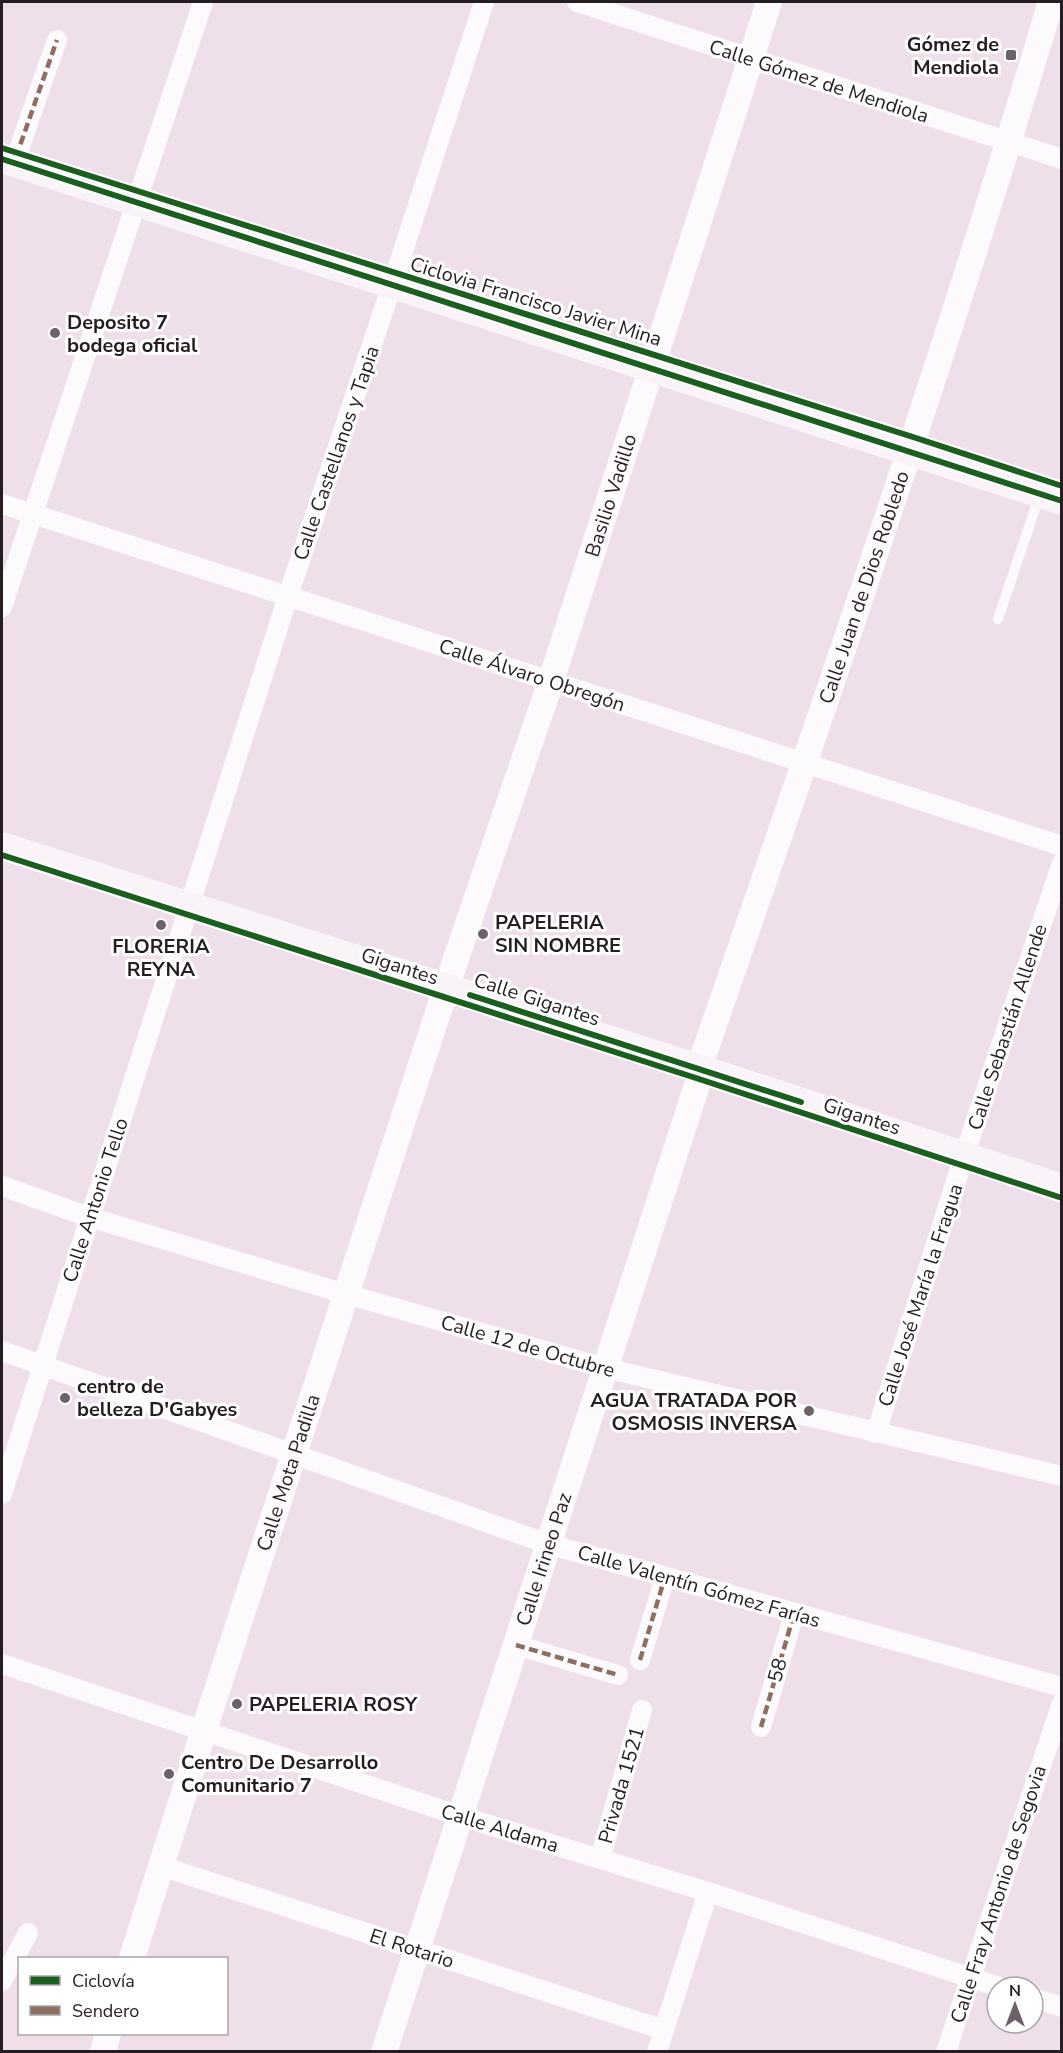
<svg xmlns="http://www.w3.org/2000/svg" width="1063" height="2053" viewBox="0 0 1063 2053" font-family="'Nunito Sans',sans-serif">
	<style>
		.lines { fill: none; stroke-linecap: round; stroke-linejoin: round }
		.service { stroke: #fcfafc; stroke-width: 10 }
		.minor { stroke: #fcfafc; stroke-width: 20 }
		.tertiary { stroke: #fcfafc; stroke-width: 26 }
		.secondary { stroke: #faf4f8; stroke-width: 28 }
		.quiet { stroke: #8d6e63; stroke-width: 4.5; stroke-dasharray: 9 4.5; stroke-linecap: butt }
		.cycleway-casing { stroke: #fff; stroke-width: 10 }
		.cycleway { stroke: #1b5e20; stroke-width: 6 }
		.poi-dot { fill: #6c6169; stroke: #fff; stroke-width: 2 }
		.labels { text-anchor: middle; stroke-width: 6; stroke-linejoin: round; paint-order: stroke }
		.poi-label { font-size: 20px; font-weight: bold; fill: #261d24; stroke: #fff; text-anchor: start }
		.street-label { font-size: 20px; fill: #261d24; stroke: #fff }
	</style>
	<rect width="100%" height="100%" fill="#eedfea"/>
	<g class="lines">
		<!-- service -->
		<path class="service" d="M998,619L1040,494"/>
		<!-- minor -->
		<path class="minor" d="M577,2L1062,159
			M14,163L57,40
			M2,504L1062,846
			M2,607L203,2
			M2,1186L89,1217L346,1294L605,1368L1062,1476
			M2,1351L548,1544L1062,1687
			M876,1433L964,1156L1062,863
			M2,1494L288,596L392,285L484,2
			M516,1645L618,1675
			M640,1660L665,1577
			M2,1664L460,1816L708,1892L999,1987
			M761,1727L794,1614
			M600,1859L642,1710
			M161,1866L664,2030
			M2,1981L28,1933
			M1033,1998L1062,2007
			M657,2052L708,1892
			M946,2052L1062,1703"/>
		<!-- tertiary -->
		<g class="tertiary">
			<path id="s1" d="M132,1958L204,1730L446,988L551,681L769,2"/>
			<path d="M103,2052L108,2034"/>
			<path id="s2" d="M384,2052L699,1079V1068C822,714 944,360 1051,2"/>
		</g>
		<!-- secondary -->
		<path class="secondary" d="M2,159L1062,501
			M2,846L699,1068L1062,1188"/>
		<!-- quiet -->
		<path class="quiet" d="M16,157L57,40
			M516,1645L618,1675
			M640,1660L665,1577
			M761,1727L794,1614"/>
		<defs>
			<path id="cycleway" d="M2,148L913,437L1062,486
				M2,159L1062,501
				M2,855L699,1079L1062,1198
				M470,995L801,1102"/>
		</defs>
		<!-- cycleway casing -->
		<use href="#cycleway" class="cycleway-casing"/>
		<!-- cycleway -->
		<use href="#cycleway" class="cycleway"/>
	</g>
	<!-- markers -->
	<g class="poi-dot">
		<rect x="1005" y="49" width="12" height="12" rx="3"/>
		<circle cx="55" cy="333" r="6"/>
		<circle cx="161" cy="925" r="6"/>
		<circle cx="483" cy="934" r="6"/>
		<circle cx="65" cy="1398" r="6"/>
		<circle cx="809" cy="1411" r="6"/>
		<circle cx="237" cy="1704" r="6"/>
		<circle cx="169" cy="1774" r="6"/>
	</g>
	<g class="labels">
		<!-- poi labels -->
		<g class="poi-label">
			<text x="999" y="51" text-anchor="end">Gómez de<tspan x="999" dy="23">Mendiola</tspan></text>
			<text x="67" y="329">Deposito 7<tspan x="67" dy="23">bodega oficial</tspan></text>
			<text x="495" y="929">PAPELERIA<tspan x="495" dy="23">SIN NOMBRE</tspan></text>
			<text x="161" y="953" text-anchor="middle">FLORERIA<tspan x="161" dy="23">REYNA</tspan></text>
			<text x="77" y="1393">centro de<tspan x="77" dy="23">belleza D'Gabyes</tspan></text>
			<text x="797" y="1407" text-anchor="end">AGUA TRATADA POR<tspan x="797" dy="23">OSMOSIS INVERSA</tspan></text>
			<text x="249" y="1711">PAPELERIA ROSY</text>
			<text x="181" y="1769">Centro De Desarrollo<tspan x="181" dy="23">Comunitario 7</tspan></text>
		</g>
		<!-- street labels -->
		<g class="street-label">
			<text transform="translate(819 81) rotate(18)" y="7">Calle Gómez de Mendiola</text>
			<text transform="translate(536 301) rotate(17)" y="7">Ciclovia Francisco Javier Mina</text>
			<text transform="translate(336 453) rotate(-71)" y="7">Calle Castellanos y Tapia</text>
			<text dy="7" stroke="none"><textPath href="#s1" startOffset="1539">Basilio Vadillo</textPath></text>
			<text dy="7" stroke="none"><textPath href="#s2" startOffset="1542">Calle Juan de Dios Robledo</textPath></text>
			<text transform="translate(532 675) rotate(18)" y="7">Calle Álvaro Obregón</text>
			<text transform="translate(400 966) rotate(18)" y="7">Gigantes</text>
			<text transform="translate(537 999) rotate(18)" y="7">Calle Gigantes</text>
			<text transform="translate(1007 1027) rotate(-72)" y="7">Calle Sebastián Allende</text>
			<text transform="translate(862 1116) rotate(18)" y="7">Gigantes</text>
			<text transform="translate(95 1200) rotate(-72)" y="7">Calle Antonio Tello</text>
			<text transform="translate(920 1295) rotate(-72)" y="7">Calle José María la Fragua</text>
			<text transform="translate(528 1346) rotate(16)" y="7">Calle 12 de Octubre</text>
			<text dy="7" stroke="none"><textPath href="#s1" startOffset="510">Calle Mota Padilla</textPath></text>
			<text dy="7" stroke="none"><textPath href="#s2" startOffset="518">Calle Irineo Paz</textPath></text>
			<text transform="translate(699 1586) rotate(16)" y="7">Calle Valentín Gómez Farías</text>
			<text transform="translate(777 1670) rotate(-74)" y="7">58</text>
			<text transform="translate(621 1785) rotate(-74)" y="7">Privada 1521</text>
			<text transform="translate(500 1828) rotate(17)" y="7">Calle Aldama</text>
			<text transform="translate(998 1894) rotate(-72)" y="7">Calle Fray Antonio de Segovia</text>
			<text transform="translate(412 1948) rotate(18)" y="7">El Rotario</text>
		</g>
	</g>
	<!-- border -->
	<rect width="1063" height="2053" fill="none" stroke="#261d24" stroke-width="6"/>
	<!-- legend -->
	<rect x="18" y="1957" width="210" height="78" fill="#ffffff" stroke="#a8a5a7" stroke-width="1.5"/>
	<rect x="30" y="1976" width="30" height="9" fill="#1b5e20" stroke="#a8a5a7" stroke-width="1.5"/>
	<text x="72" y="1987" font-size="18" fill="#261d24">Ciclovía</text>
	<rect x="30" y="2006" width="30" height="9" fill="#8d6e63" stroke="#a8a5a7" stroke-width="1.5"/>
	<text x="72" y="2017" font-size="18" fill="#261d24">Sendero</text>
	<!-- north arrow -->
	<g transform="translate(1015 2005)"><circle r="28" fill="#ffffff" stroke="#a8a5a7" stroke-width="1.5"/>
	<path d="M0-4.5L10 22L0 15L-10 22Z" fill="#6c6169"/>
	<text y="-9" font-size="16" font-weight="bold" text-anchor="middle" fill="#261d24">N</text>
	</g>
</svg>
